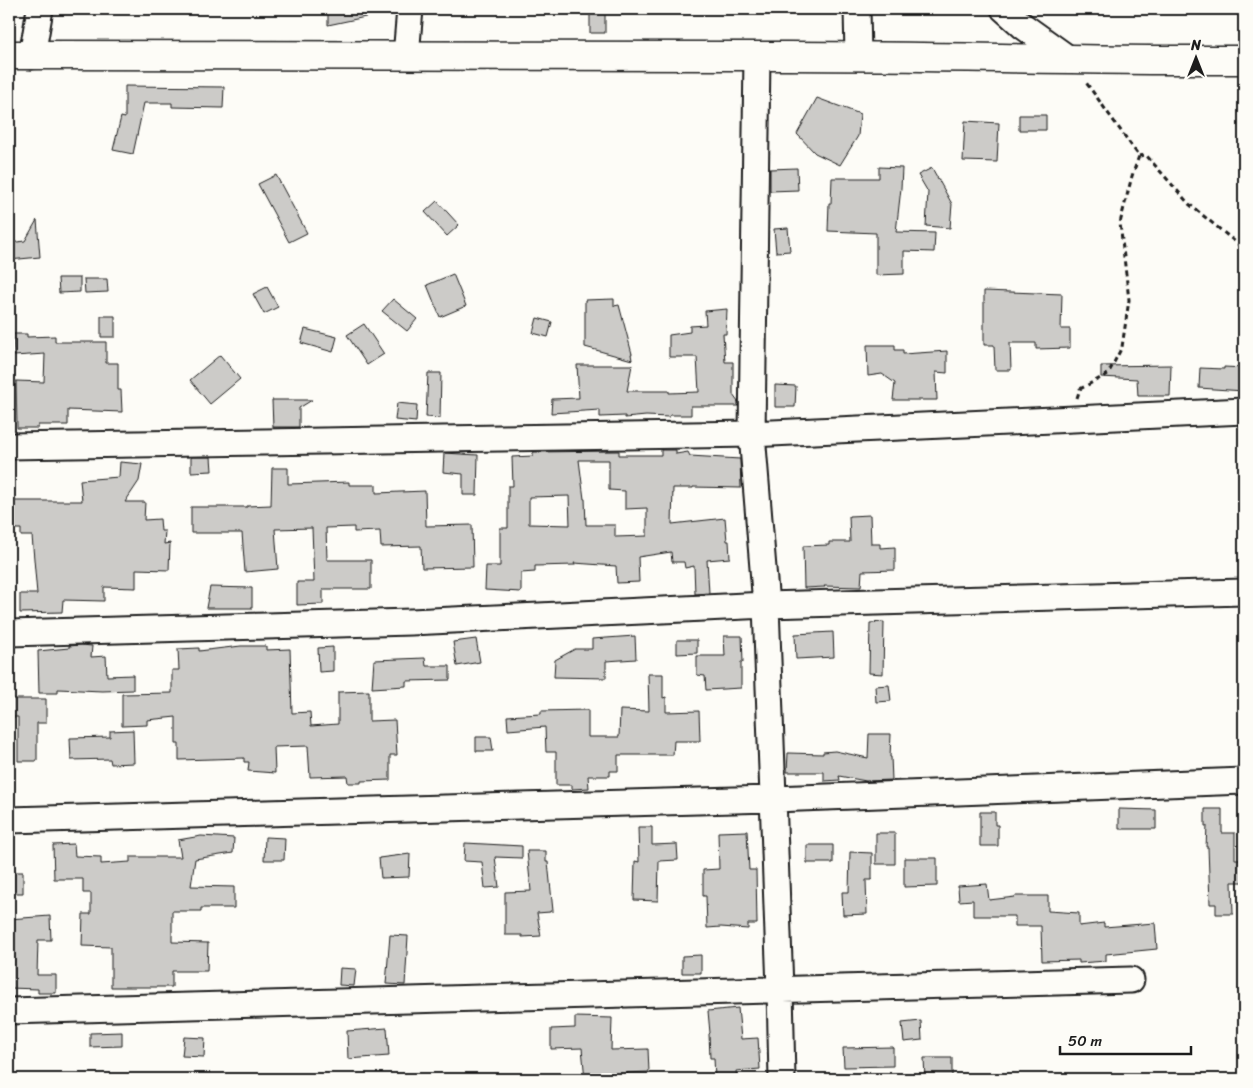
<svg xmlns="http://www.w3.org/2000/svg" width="1253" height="1088" viewBox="0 0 1253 1088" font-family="Sriracha,sans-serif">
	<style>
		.building { fill: #cccbc8; stroke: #1c1c1c; fill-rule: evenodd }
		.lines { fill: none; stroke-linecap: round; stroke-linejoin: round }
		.minor-casing { stroke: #1c1c1c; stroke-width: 29 }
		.major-casing { stroke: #1c1c1c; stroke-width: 31 }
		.path { stroke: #1c1c1c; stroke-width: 3; stroke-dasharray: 5 4; stroke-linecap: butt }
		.minor { stroke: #fdfcf7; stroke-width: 25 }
		.major { stroke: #fdfcf7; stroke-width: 28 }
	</style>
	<rect width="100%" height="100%" fill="#fdfcf7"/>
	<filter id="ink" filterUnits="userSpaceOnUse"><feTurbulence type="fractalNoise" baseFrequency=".02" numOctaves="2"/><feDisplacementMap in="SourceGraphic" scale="10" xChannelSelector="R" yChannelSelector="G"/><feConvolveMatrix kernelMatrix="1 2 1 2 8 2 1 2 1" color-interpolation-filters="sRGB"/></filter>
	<g filter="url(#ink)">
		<!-- building -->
		<path class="building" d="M328,9H374L375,15L328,25Z
			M590,9H605V33H590Z
			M125,86L224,87L223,108L172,107V103H144L133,154L113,150L121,117L125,118Z
			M817,98L860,114L858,136L840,165L815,153L797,134Z
			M1019,115H1046V130H1019Z
			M965,121L999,123L997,162L963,161Z
			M879,167L902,168L901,188L896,232L935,233L934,252L904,251V274L876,275V233L828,231L829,203H831L832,178H879Z
			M797,168L798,190L770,191V169Z
			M932,168L952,204L950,228L926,226L928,192L918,175Z
			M276,175L307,233L289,242L258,184Z
			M437,201L459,225L447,236L425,212Z
			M37,220L40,257L9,260V243L25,241Z
			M788,228L790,251L776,252L774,229Z
			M453,274L466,306L440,317L427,285Z
			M58,278H80V292L59,293Z
			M84,279H107L108,292L85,293Z
			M267,287L278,307L264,314L253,294Z
			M984,291L1062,294L1061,329H1070V348L1036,349V343H1010L1011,370H995L994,345H984Z
			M393,299L417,319L407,331L382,311Z
			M614,299V306L619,305L632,354H631L632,360L585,347V300Z
			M727,309L726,334H723L725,362H733V395L738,402V406H691V415H670L669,417L646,416L625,418V416L600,417V410L551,413L552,399L579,398L577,365H632L627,391H669V393L699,392L697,357H669V335L690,332V326L706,325L705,311Z
			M101,316H115V337H101Z
			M537,318L552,322L548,337L533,333Z
			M364,324L384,354L367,365L347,335Z
			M305,329L337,337L333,352L301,343Z
			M13,334H27V337L55,336V342H106V363H118V390H121L122,412L68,410V425H38V428H17L16,381L44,382L45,354L14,356Z
			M867,345H895V350H903V354L947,351V373L936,372L937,400H893L895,383L882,374L868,376Z
			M220,355L240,379L210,404L190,380Z
			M1171,365L1170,396H1138L1137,379L1101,377V366Z
			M1224,367L1244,368V391L1199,388L1200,368L1224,369Z
			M428,373H441L440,418L426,417Z
			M775,385L796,386L795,407H775Z
			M272,400H312L299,408V427H273Z
			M397,403L417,405L416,422L395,420Z
			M661,450H676V454L688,452L690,456L740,459L741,488L693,487V488H673L672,524L725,518L727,541H729L730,558L707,560L709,593L695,594L694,566L685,568L684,562H672L671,552L638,557L639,582L617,583L616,566L574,563L575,565L535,566V572L521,573V592L485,590L486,566H500V528H508V486H513L512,457L533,456V452L619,451V455H661ZM579,460H609V490L625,491V509L647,508V536L615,537V525H586L585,499H584ZM569,496L570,525L529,524V497Z
			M444,453L478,455L477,495H463V474L443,472Z
			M191,457H211L212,471L191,472Z
			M120,462L142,464L139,481L125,502H145L144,520L160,519L161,531H165L164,544L170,543L169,570L136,569V588L104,587V601L63,600L62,612L20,613V594H37L32,536H21V529H9V501H82L80,480L119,477Z
			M272,468H288V484L349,482V485H376V493L425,491L426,526L472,525L473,567L422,568L421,546L381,547L380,531L354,532V527L326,528L327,560H371V589H323V604L297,605V582H314L312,528L275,529L278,569L245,572L242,533H191V507H247V506L271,505Z
			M870,515L871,544H880V548L895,547V570L862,571L861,587L824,586L825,587L804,588L803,546L829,545V542H850L849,516Z
			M210,587L252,588V608H206Z
			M884,622L883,674L869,673L870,623Z
			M833,632L834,657L796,659L795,634Z
			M635,636L636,659L606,661V678L554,677L555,660L575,649H592V639Z
			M724,636H742L743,662H741V688L706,690L705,676L697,675V656H725Z
			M476,639L480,662L457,666L453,642Z
			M677,640H697V653L677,654Z
			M81,645L92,646L91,657L106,656L107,676L133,675V690L102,691L58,689V693H39L38,651L69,648V646Z
			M241,646H266V650L290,649L292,713L310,712L311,726L338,724V692L369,691V721L395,720L397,755H390V780L361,781V783H348L347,776L310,777L308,746L274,747L275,773L248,771L249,762H244V758L179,760V744H176V717L147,720V725L122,726V694L172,693V670H179L178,649L199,648V651Z
			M333,647V671L319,672L318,648Z
			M425,658L426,666H450V680L406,681V686L372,688L374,660Z
			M648,674H663V698L666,697V712L699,711L700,741H674L673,755H618V771H610V776H588L589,788L572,789V785H556V752H546L545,727L508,730L507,716L541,714V711L588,710V737H619L620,710L649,711Z
			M889,685L891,701L876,702L875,686Z
			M9,699H46V723H37V761H18V717H9Z
			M133,730L134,763L111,764L110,759L71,760L70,738L110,737V731Z
			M869,734H891L890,757H891L892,780L866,781L839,776L840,780L824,781V772H787L788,753L823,754V752L835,751L868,758Z
			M476,737H491L493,751H476Z
			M1119,809L1156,810V829H1119Z
			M1205,809H1222V833H1235V859H1244V882H1232L1233,914H1216V904H1210L1208,847H1206L1207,826H1205Z
			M980,812H995V825H998V846H980Z
			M638,827H652V845L677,844L678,860L659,861L658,901L634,900L635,861L639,862Z
			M747,831L749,870H756L757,924H748V929L721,927L707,928L706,896H703V870L719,869L718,832Z
			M876,833H895V864H876Z
			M201,836L234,838L233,853L195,859L191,886L234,887V908H201V911H172V942L208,943L207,971H172V987H111V947L82,946L83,914H91V893H83V879H54L53,845L74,844L75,856L101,857V864L130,862V857H181L178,840Z
			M265,837L285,838L284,860H264Z
			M465,843L522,846V858L495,857L499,887L485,888L482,862L464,861Z
			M807,845H833V863H807Z
			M527,851H546V862H548L553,911H550V912L537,913L541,936L522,937V935H505V892L531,891Z
			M850,852L872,853V880H866L867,914L843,915L842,892H849Z
			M410,854L409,877L381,878L379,858Z
			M904,858H937V886L904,887Z
			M9,872H23V893H9Z
			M987,884L989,900L1015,897V896H1048V911L1079,913V926L1104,923V927L1155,923L1157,949L1106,954V961L1079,963V960L1042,961L1041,926H1015V916H973V900L959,901L958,886Z
			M50,916L51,940H38L37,975H56V993H38V989L9,988V919Z
			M390,935L408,936L405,985L386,984Z
			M701,955V973H682V956Z
			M340,968L356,969L354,986L339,985Z
			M738,1008L741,1039L758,1038L760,1069L736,1071L737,1079H715L714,1058H710L709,1034L710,1033L708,1011Z
			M575,1017L612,1018L611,1050L648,1049L649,1072L627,1073L628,1079H585L582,1048L551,1049V1029L575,1028Z
			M921,1021L922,1040L904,1042L902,1023Z
			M387,1028L389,1056L348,1059L347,1031Z
			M122,1032V1046L90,1047V1033Z
			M184,1037L205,1038L204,1057L182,1056Z
			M893,1047V1066L844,1067L843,1048Z
			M924,1058H952V1078L925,1079Z"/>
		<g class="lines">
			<defs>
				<path id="minor" d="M857,9L858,56
					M1004,9L1023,26L1069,59
					M32,56L40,9
					M406,56L410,9
					M757,56L752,434L766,605L780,989L782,1079
					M9,446L752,434L1244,411
					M9,633L411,622L766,605L1244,592
					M9,820L774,799L1244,781
					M9,1011L1131,980"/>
				<path id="major" d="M9,55L757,56C920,55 1082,61 1244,60"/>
			</defs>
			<!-- minor casing -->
			<use href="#minor" class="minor-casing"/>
			<!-- major casing -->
			<use href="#major" class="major-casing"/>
			<!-- path -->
			<path class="path" d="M1139,156L1146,155L1189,204L1244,249
				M1077,398L1080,389L1108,374L1122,347L1129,300L1120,223L1132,176L1139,156L1085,81"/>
			<!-- minor -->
			<use href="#minor" class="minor"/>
			<!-- major -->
			<use href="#major" class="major"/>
		</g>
	</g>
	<!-- margin -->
	<rect width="1253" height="1088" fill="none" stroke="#fdfcf7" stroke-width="30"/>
	<rect x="15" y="15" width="1223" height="1058" fill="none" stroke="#1c1c1c" stroke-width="2" filter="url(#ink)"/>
	<!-- north arrow -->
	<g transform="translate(1196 58)" stroke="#fdfcf7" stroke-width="4" paint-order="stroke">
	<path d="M0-4L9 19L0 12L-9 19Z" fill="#1c1c1c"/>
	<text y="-8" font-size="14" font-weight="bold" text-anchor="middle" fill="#1c1c1c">N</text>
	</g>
	<!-- scale -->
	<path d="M1060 1046v8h131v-8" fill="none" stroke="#1c1c1c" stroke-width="2.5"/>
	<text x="1068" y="1046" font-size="15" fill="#1c1c1c" stroke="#fdfcf7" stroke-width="4" paint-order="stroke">50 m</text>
</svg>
